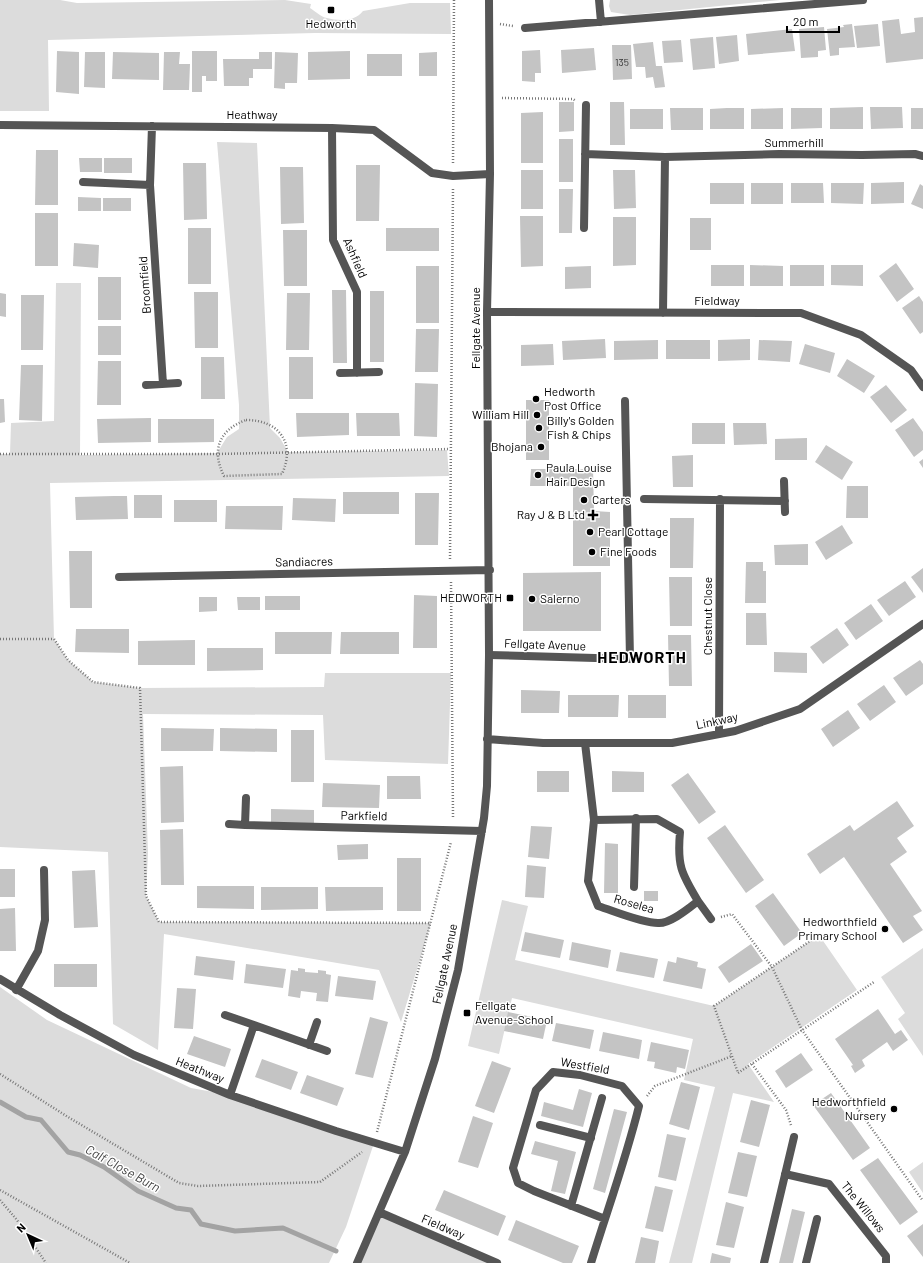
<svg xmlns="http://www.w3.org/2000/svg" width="923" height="1263" viewBox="0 0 923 1263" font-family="Barlow,sans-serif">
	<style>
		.green { fill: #dcdcdc }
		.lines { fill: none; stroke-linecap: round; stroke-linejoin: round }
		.stream { stroke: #a3a3a3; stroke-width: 5 }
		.building { fill: #c4c4c4 }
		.path { stroke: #777; stroke-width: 2.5; stroke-dasharray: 1 2; stroke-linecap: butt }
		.service { stroke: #555; stroke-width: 8 }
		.minor { stroke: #555; stroke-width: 8 }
		.poi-dot { fill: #000; stroke: #fff; stroke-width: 1.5 }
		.labels { text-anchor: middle; stroke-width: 3; stroke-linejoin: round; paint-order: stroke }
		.number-label { font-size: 10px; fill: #313131 }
		.poi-label { font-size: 12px; fill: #000; stroke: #fff; text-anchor: start }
		.street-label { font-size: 12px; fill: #000; stroke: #fff }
		.water-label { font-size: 13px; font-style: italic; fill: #444; stroke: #fff }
		.district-label { font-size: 16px; font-weight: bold; letter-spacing: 1px; fill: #000; stroke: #fff }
	</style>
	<rect width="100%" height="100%" fill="#fff"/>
	<!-- green -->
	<path class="green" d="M0,0H60L77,3L285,0L311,4L310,8C315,11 321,17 327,18C338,21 355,22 363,11L410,3H450L451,34L315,33L48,40L49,111H0Z
		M610,0H780L630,15L611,12L609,6Z
		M217,142L257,143L270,428L280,438L288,452L447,450L449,476L50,483L54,639L68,660L93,682L140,688L324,687L325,673H451L448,764L325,760L323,715L143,714L148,853L146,896L159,922L431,923L401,1022L379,970L164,934L158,1050L113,1024L108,852L0,847V454H10L11,423L54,421L56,283H81L80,455L217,453L227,437L239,429V405Z
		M502,900L528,906L515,960L714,1006L819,935L857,990L748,1064L774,1102L733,1093L692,1263H669L715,1087L684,1080L693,1039L512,998L499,1054L468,1046Z
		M923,948V1056L898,1019L905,1013L881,977Z
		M0,987L47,1020L191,1088L230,1095L374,1143L346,1227L329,1263H0Z
		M923,1162V1193L909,1172Z
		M379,1212L488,1263H357Z"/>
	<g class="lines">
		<!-- stream -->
		<path class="stream" d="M0,1102L26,1117L41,1120L68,1152L80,1155L104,1167L138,1191L176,1208L191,1210L201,1224L235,1231L283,1228L336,1251"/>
	</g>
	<!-- building -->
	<path class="building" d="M923,17V59L886,63L882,21L899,19L901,34L915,32L914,18Z
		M852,24L855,47L839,48V55L830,56L827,29L844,27L843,25Z
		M878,24L880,46L857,48L854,26Z
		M824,27L826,50L818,51V57L801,58L799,29Z
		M792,29L795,51L748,55L746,34Z
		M737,35L739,61L719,64L716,37Z
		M713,37L715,68L693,70L690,39Z
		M681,40L683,62L664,63L662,41Z
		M653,42L656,66H662L665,87L655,88L653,77L646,78L645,67H636L633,44Z
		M612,45H631L632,79L613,80Z
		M594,48L596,70L562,73L561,50Z
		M540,50L541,73H535V82L522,81V51Z
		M57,51L79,52V94L56,92Z
		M192,51H217V81H206V76H202V92H192Z
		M350,51V79L308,80V52Z
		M85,52H105V88L84,87Z
		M113,52L159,53V80L112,79Z
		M164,52H180L179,64H190L189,90H163Z
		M259,52H272V69H253V78H249V86H224L223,59H259Z
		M275,52L298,53L297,83H285V89L274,88Z
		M437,52V76H419V53Z
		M367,54H402V76H367Z
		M559,102H574V131L559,132Z
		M610,102H624L625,145H610Z
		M863,107V129H830V108Z
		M870,107H902L903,128L871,129Z
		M670,108H703V130H671Z
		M727,108H744V129H710V109Z
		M783,108V129H751V109Z
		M791,108H822V128L791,129Z
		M911,108H923V129H911Z
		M630,109H663V129H630Z
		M543,112V163H521V113Z
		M559,139H573V182H559Z
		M36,150H58V205H35Z
		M79,158H102V172H80Z
		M104,158H132V173H104Z
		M183,163H206L207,219L184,220Z
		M356,165H380L379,221H356Z
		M280,167H303L304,223L281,224Z
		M521,170H543V209H521Z
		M613,170H635L636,208L614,209Z
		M904,182V203L871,204V183Z
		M710,183H744V204H710Z
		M751,183H783V204H751Z
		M791,183H823L824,203H791Z
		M831,183H864L863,204L831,203Z
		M920,184L923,186V209L911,204Z
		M559,189H573L572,233H559Z
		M78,197L101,198V211H78Z
		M103,198H131V211H103Z
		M35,213H58V266H35Z
		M520,216H543V266L521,267Z
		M613,217H636V265L613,266Z
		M690,218H711V250H690Z
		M188,228H211V284H188Z
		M386,228H439V251H386Z
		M283,230H307V286H284Z
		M74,243L99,245L98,268L73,266Z
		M896,263L914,289L897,302L879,276Z
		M711,265H744V286H711Z
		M750,265L783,266V286H750Z
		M790,265H824V286H790Z
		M831,265H863V286L831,285Z
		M416,266H439V323H416Z
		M591,266V288L565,289V267Z
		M98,277H121V320H98Z
		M332,290H346L347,363H333Z
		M370,291H384V362H370Z
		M194,292H218V348H195Z
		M0,293L6,294V317L0,316Z
		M287,293H310L309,350H286Z
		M21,295H44L43,350H21Z
		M919,296L923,302V332L920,334L902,308Z
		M98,326H121V355H98Z
		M416,329H439L438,372H415Z
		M605,339L606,358L563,360L562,341Z
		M750,339V360L718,361V340Z
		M658,340V359L614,360V341Z
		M666,340H710V359H666Z
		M759,340L792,341L790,362L758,360Z
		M553,344L554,365L521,366V345Z
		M805,344L835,353L830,373L799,364Z
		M201,357H224L225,399H201Z
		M289,357H313V399H289Z
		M847,359L875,376L864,393L837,376Z
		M98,361H121V405H97Z
		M21,365H43L42,421L19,420Z
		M415,383L438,384L437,437L414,436Z
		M886,385L907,410L891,423L870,397Z
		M0,399H4L5,422L0,423Z
		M526,400H549V460H526Z
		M296,413H349V435L297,437Z
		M356,413H399L400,436H357Z
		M151,418V442L98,443L97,419Z
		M913,418L923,432V450L914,457L895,430Z
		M158,419H214V442L158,443Z
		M692,423H725V444H692Z
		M733,423H766L767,444L734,445Z
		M807,438V460H775V439Z
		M826,445L853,462L842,480L815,462Z
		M693,455V487H673L672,456Z
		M923,459V468L919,462Z
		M531,469H593L594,511L610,512V566H573V486H530Z
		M847,486H868V518H846Z
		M343,492H399V514H343Z
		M415,493H439L438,545H415Z
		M134,495H162V518H134Z
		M114,496H127L128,519L76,520L75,497Z
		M293,498L336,499L335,522L292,520Z
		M174,500H217V522H174Z
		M226,506H283L282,530L225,529Z
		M670,518H694L693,568H670Z
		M842,525L853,543L826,560L815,542Z
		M808,544V565H775L774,545Z
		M69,551H92V608H70Z
		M746,562H763V571H766V603H745Z
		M923,568V593L911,577Z
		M601,572V631H523V573Z
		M669,577H692V626H670Z
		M905,581L916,597L889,616L877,600Z
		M414,595L437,596V648H413Z
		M265,596H300V610H265Z
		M199,597H217V611L199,612Z
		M237,597H260V610H238Z
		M871,604L883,621L856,640L844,623Z
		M746,613H766L767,645H746Z
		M837,628L849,645L823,664L810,647Z
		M76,629H129V653L75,652Z
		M275,632H332L331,654H275Z
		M341,632H399V654H340Z
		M668,635H691L692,686H669Z
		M195,640V665H138V641Z
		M207,648H263V670L207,671Z
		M774,652L807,653V673L774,672Z
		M920,660L923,664V684L906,696L893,678Z
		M884,685L896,702L870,721L857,704Z
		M521,690L560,691L559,713H521Z
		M568,695H619L618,717H568Z
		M628,695H666V718H628Z
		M848,710L860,728L833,747L821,729Z
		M161,728L214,729L213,751H161Z
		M220,728L277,729V752L220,751Z
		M291,730H314V782H291Z
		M183,766L184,822L161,823L160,767Z
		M537,771H569V792H537Z
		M612,771L644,772V792H612Z
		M688,773L716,812L699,824L671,785Z
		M387,776H420L421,799H387Z
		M323,783L380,785L379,808L322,807Z
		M897,801L914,826L897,838L907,852L890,864L922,911L913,916L923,930L903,943L844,857L820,874L807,854L850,825L854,831Z
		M271,809L314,810V823H271Z
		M725,825L764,880L746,893L707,838Z
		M531,826L552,827L549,859L528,857Z
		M183,829L184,885H161L160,830Z
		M605,843L618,844V893H604Z
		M368,844V859L338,860L337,845Z
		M397,858H421V911H397Z
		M527,865L546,867L544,898L525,897Z
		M0,869H15V897H0Z
		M95,870L98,927L74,928L72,871Z
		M197,886H254V909L197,908Z
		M261,887H318V909L261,910Z
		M325,887H383V910L326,911Z
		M644,891H658V901H644Z
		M773,893L802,933L784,946L755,906Z
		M15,908L16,951H0V909Z
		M525,932L564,940L560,958L521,951Z
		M572,942L611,950L608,968L569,960Z
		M751,944L763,961L729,983L718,967Z
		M620,952L658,959L654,978L616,971Z
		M196,956L235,961L233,980L194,975Z
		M677,957L698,962L697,967L706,969L702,989L663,981L668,961L676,963Z
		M54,964H97V987H54Z
		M246,964L286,969L283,988L244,983Z
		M298,968L305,969V972L318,973V970L326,971V974L331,975L328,1002L316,1001L317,993L301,991L300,998L288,996L291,970L298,971Z
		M338,976L376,981L373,1000L335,996Z
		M177,988L196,989L193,1029L174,1028Z
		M878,1009L895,1034L901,1030L908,1040L893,1051L887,1042L862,1060L865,1066L855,1073L851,1066L853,1065L835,1039Z
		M508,1012L547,1020L543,1039L504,1031Z
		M370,1017L388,1022L373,1078L355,1074Z
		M556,1023L594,1030L590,1049L552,1041Z
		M603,1032L642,1040L639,1059L599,1051Z
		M194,1036L231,1049L225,1067L187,1054Z
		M651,1042L689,1050L685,1069L677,1067L676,1073L654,1068L655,1062L647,1061Z
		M801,1053L813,1070L786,1088L775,1071Z
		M262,1059L298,1072L291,1090L255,1077Z
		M492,1061L511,1068L494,1113L475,1106Z
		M307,1075L344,1088L337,1106L300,1093Z
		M681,1082L700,1087L689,1130L669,1124Z
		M579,1089L592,1093L583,1127L541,1116L544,1102L573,1110Z
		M831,1093L870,1148L853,1160L813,1105Z
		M751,1100L770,1105L759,1147L740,1142Z
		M614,1109L627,1112L605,1193L593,1189Z
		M473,1116L493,1123L478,1168L458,1162Z
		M667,1134L686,1138L676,1181L658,1177Z
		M535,1141L576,1152L565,1194L551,1191L558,1161L531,1154Z
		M738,1152L757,1156L747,1197L728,1193Z
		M878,1158L918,1212L900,1225L860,1170Z
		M655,1186L673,1190L663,1232L645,1228Z
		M444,1190L506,1216L498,1236L435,1210Z
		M726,1202L744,1207L734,1248L716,1245Z
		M792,1209L805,1212L793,1263H779Z
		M516,1220L579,1246L572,1263H563L508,1240Z
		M923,1224V1257L907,1236Z
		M641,1237L659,1241L655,1263H635Z
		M712,1253L731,1258L730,1263H710Z"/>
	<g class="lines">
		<!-- path -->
		<path class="path" d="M500,24L513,26
			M502,98L573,99L576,101
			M453,163L454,0
			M246,420C279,420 296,443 282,474L224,476C211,450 219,430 246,420Z
			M0,454H217L450,449
			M450,559L453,188
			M451,582L453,817
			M0,639H54L68,660L93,682L140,688L146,896L159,922L431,923
			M721,917L732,914L772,967L802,1030L923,1201
			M819,935L714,1006L738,1073L874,982
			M752,1064L786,1110L791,1125
			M0,1074L68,1117L179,1183L198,1186L320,1182L362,1152
			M647,1096L655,1086L732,1056
			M377,1132L451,842
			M0,1190L130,1263
			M0,1200L17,1220L46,1263"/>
		<!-- service -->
		<path class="service" d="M489,655L630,659L625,401
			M634,887L636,818"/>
		<!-- minor -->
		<path class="minor" d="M599,0L601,22
			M525,28L863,0
			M0,125L332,128L374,130L432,173L453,176L490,174
			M332,128L333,240L357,292V373
			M585,154L665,157
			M83,182L150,185L163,384
			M150,185L152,126
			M584,228L586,105
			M487,312L801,313L861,335L911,370L923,387
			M663,313L665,157L779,154L862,155L915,154L923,156
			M340,373L379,372
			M146,385L178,383
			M784,481L785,512
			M644,499L785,501
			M119,577L490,570
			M719,734L720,499
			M487,739L543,743H672L735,731L800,709L923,624
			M585,743L594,820L657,819L680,832C677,865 681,873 698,901C689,908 670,924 658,923C642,923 614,911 598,906L588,881L594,820
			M246,798L245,825L482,831
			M229,824L245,825
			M698,901L711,919
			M0,979L60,1015L134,1055L230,1095L336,1131L405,1152
			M16,990L38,951L45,920L44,870
			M225,1015L254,1025L230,1095
			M254,1025L327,1051
			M309,1045L317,1022
			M540,1125L591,1138
			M785,1174L829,1184L886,1256V1263
			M571,1206L602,1098
			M379,1212L497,1263
			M357,1263L405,1152L435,1059L458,970L484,818L487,786L489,655L487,312L490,174L489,0
			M591,1263C607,1211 626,1159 639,1106L622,1086L580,1075L553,1072L536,1090L513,1168L518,1183L534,1191L605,1219
			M764,1263L794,1137
			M806,1263L817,1219"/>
	</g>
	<!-- markers -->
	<g class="poi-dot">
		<rect x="327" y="6" width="8" height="8" rx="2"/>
		<circle cx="536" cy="399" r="4"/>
		<circle cx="537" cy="415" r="4"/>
		<circle cx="539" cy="428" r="4"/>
		<circle cx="541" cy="447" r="4"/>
		<circle cx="538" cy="475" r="4"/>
		<circle cx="584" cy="500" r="4"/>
		<path d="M591 509h4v4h4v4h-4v4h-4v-4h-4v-4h4z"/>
		<circle cx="590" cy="532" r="4"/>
		<circle cx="592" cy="552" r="4"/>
		<rect x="506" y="594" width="8" height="8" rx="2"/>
		<circle cx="532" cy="599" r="4"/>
		<circle cx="885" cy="929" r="4"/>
		<rect x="463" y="1009" width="8" height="8" rx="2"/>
		<circle cx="894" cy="1109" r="4"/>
	</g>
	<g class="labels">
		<!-- number labels -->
		<g class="number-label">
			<text x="622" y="66">135</text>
		</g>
		<!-- poi labels -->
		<g class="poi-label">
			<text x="331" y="28" text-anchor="middle">Hedworth</text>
			<text x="544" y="396">Hedworth<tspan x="544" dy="14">Post Office</tspan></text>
			<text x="529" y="419" text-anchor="end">William Hill</text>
			<text x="547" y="425">Billy's Golden<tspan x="547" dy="14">Fish &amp; Chips</tspan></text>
			<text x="533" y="451" text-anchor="end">Bhojana</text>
			<text x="546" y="472">Paula Louise<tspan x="546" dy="14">Hair Design</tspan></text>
			<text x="592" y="504">Carters</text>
			<text x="585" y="519" text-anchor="end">Ray J &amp; B Ltd</text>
			<text x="598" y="536">Pearl Cottage</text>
			<text x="600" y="556">Fine Foods</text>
			<text x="502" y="602" text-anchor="end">HEDWORTH</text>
			<text x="540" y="603">Salerno</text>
			<text x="877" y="926" text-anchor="end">Hedworthfield<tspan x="877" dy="14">Primary School</tspan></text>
			<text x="475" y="1010">Fellgate<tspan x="475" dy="14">Avenue-School</tspan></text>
			<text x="886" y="1106" text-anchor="end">Hedworthfield<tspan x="886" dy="14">Nursery</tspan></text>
		</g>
		<!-- street labels -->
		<g class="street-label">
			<text x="252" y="119">Heathway</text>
			<text x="794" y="147">Summerhill</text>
			<text transform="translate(355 258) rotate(66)" y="4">Ashfield</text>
			<text transform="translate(145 285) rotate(-94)" y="4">Broomfield</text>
			<text x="717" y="305">Fieldway</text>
			<text transform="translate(476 328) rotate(-90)" y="4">Fellgate Avenue</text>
			<text transform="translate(304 562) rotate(-1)" y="4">Sandiacres</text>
			<text transform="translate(708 616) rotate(-90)" y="4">Chestnut Close</text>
			<text transform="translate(545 645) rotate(2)" y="4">Fellgate Avenue</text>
			<text transform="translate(717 721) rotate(-12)" y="4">Linkway</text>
			<text transform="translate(364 816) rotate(1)" y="4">Parkfield</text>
			<text transform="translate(634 904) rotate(16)" y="4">Roselea</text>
			<text transform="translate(445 964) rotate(-78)" y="4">Fellgate Avenue</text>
			<text transform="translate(585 1066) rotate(10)" y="4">Westfield</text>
			<text transform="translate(200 1070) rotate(22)" y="4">Heathway</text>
			<text transform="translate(863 1207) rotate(51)" y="4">The Willows</text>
			<text transform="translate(443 1227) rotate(23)" y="4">Fieldway</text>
		</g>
		<!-- water labels -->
		<g class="water-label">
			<text transform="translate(123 1168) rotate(29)" y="5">Calf Close Burn</text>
		</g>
		<!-- district labels -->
		<g class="district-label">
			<text x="642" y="663">HEDWORTH</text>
		</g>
	</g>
	<!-- north arrow -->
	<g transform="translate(28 1235) rotate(316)" stroke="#ffffff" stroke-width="3" paint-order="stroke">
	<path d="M0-3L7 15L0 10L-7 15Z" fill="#000000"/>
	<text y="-6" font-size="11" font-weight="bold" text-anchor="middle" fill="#000000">N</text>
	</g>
	<!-- scale -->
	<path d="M787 26v6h52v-6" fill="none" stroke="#000000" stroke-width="2"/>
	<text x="793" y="26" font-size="12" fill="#000000" stroke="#ffffff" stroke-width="3" paint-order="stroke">20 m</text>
</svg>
